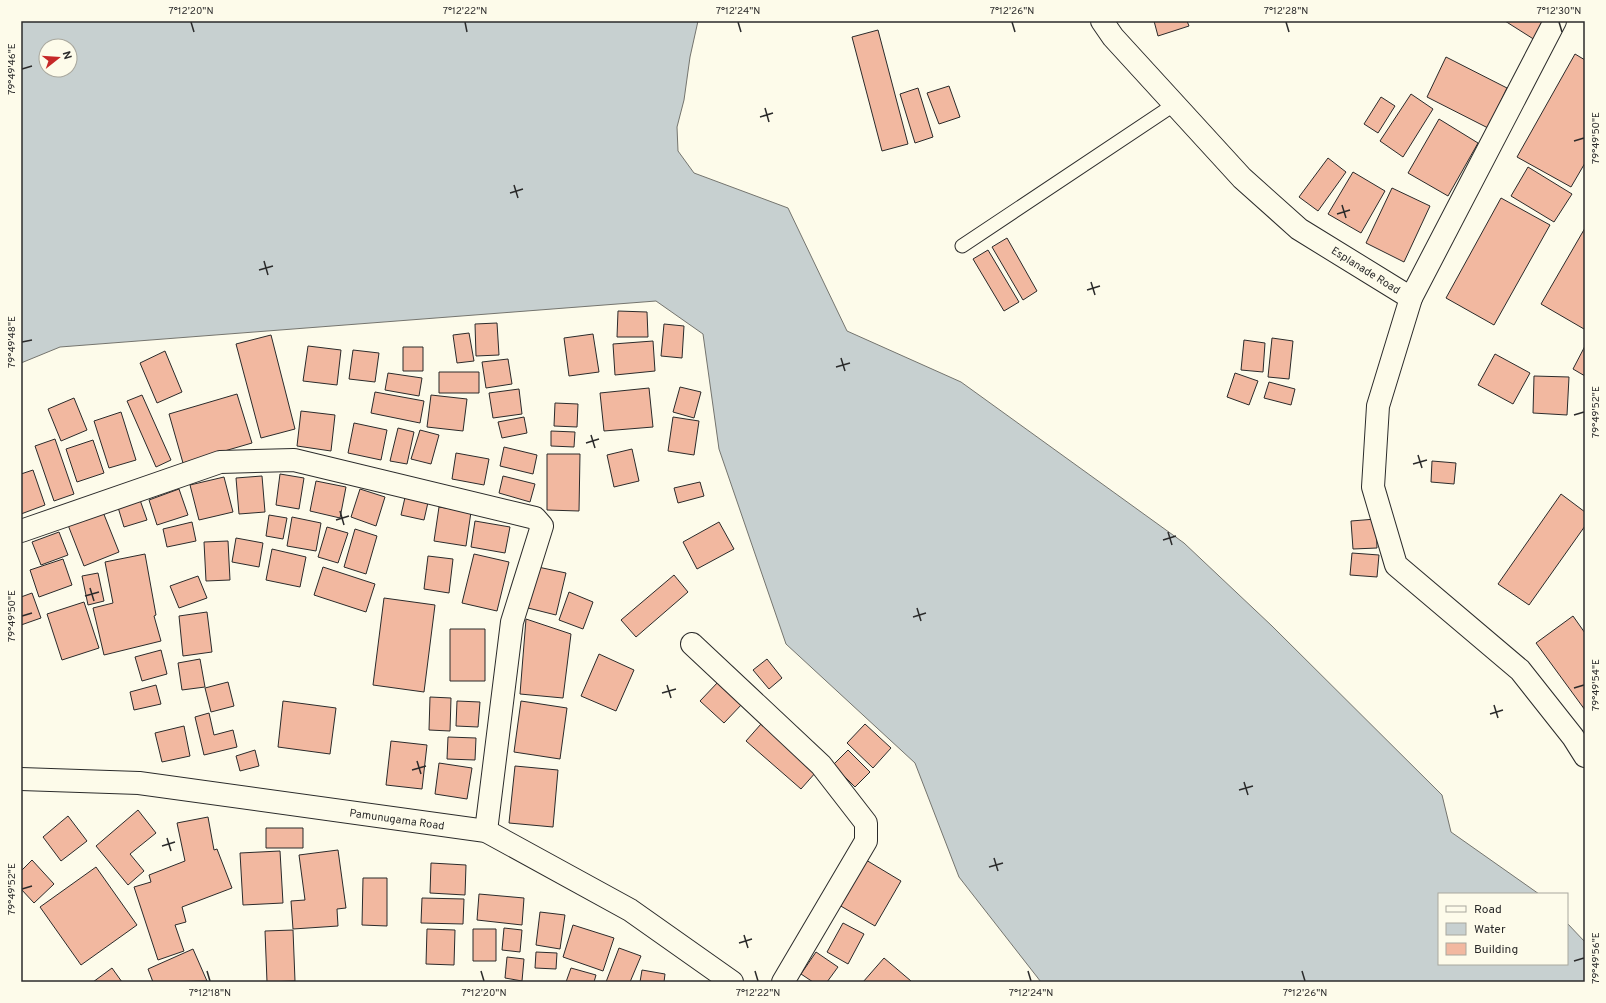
<svg xmlns="http://www.w3.org/2000/svg" width="1606" height="1003" viewBox="0 0 1606 1003" font-family="Overpass,sans-serif">
	<style>
		.water { fill: #c7d0d0; stroke: #74746e; fill-rule: evenodd }
		.building { fill: #f2b8a0; stroke: #2b2b2b }
		.lines { fill: none; stroke-linecap: round; stroke-linejoin: round }
		.service-casing { stroke: #2b2b2b; stroke-width: 15 }
		.minor-casing { stroke: #2b2b2b; stroke-width: 24 }
		.tertiary-casing { stroke: #2b2b2b; stroke-width: 24 }
		.primary-casing { stroke: #2b2b2b; stroke-width: 24 }
		.service { stroke: #fdfbea; stroke-width: 13 }
		.minor { stroke: #fdfbea; stroke-width: 22 }
		.tertiary { stroke: #fdfbea; stroke-width: 22 }
		.primary { stroke: #fdfbea; stroke-width: 22 }
		.ticks { fill: none; stroke: #2b2b2b; stroke-width: 1.5 }
		.labels { text-anchor: middle; stroke-width: 3; stroke-linejoin: round; paint-order: stroke }
		.street-label { font-size: 11px; fill: #2b2b2b; stroke: #fdfbea }
		.neatline { fill: none; stroke: #2b2b2b; stroke-width: 1.5 }
		.ticks-label { font-size: 10px; text-anchor: middle; fill: #2b2b2b }
	</style>
	<rect width="100%" height="100%" fill="#fdfbea"/>
	<!-- water -->
	<path class="water" d="M21,21H698L690,57L684,100L677,127L678,151L694,173L788,208L847,331L961,382L1184,543L1272,626L1442,795L1451,832L1539,894H1439V964H1567V923L1585,942V982H1041L959,877L915,763L786,644L719,449L703,334L656,301L60,347L21,363ZM46,46H70V70H46Z"/>
	<!-- building -->
	<path class="building" d="M1154,21H1187L1189,26L1158,36Z
		M1505,21H1546L1535,40Z
		M878,30L908,144L882,151L852,37Z
		M1575,54L1585,60V163L1571,187L1517,157Z
		M1446,57L1507,88L1488,128L1427,97Z
		M949,86L960,117L939,124L927,93Z
		M918,88L933,137L915,143L900,94Z
		M1411,94L1433,109L1403,157L1380,141Z
		M1381,97L1395,106L1378,133L1364,124Z
		M1439,119L1478,143L1448,196L1408,173Z
		M1328,158L1346,172L1318,211L1299,197Z
		M1528,167L1572,194L1554,222L1511,196Z
		M1353,172L1385,191L1361,233L1328,214Z
		M1392,188L1430,206L1404,262L1366,243Z
		M1501,198L1550,225L1494,325L1446,298Z
		M1585,228V327L1584,329L1541,304Z
		M1007,238L1037,291L1023,300L992,247Z
		M988,250L1019,302L1004,311L973,259Z
		M618,311L647,312L648,337H617Z
		M497,323L499,355L476,356L475,324Z
		M664,324L684,326L682,358L661,356Z
		M469,333L474,361L457,363L453,335Z
		M593,334L599,372L569,376L564,338Z
		M271,335L295,429L261,438L236,344Z
		M1272,338L1293,341L1289,379L1268,377Z
		M1244,340L1265,343L1263,372L1241,370Z
		M653,341L655,371L615,375L613,344Z
		M308,346L341,350L337,385L303,381Z
		M1585,346V376L1573,369Z
		M403,347H423V371H403Z
		M353,350L379,353L375,382L349,379Z
		M165,351L182,392L157,403L140,363Z
		M1495,354L1530,373L1513,404L1478,385Z
		M508,359L512,384L486,388L482,362Z
		M439,372H479V393H439Z
		M388,373L422,378L419,396L385,390Z
		M1235,373L1258,381L1249,405L1227,397Z
		M1534,376L1569,377L1567,415L1533,413Z
		M1269,382L1295,389L1291,405L1264,398Z
		M680,387L701,392L694,418L673,412Z
		M649,388L653,427L604,431L600,393Z
		M519,389L522,414L493,418L489,393Z
		M375,392L424,401L420,423L371,413Z
		M237,394L252,443L183,463L169,414Z
		M142,395L171,460L156,467L127,401Z
		M431,395L467,399L463,431L427,427Z
		M74,398L87,430L61,441L48,409Z
		M555,403L578,404L577,427L554,426Z
		M301,411L335,415L331,451L297,446Z
		M121,412L136,460L109,468L94,421Z
		M524,417L527,433L502,438L498,422Z
		M673,417L699,421L694,455L668,451Z
		M354,423L387,430L381,460L348,453Z
		M398,428L414,432L407,464L390,461Z
		M420,430L439,435L431,464L411,459Z
		M551,431L575,432L574,447L551,446Z
		M55,439L74,494L54,501L35,446Z
		M93,440L104,473L77,482L66,449Z
		M504,447L537,455L533,474L500,466Z
		M632,449L639,481L614,487L607,455Z
		M456,453L489,459L484,485L452,479Z
		M547,454H580L579,511L547,510Z
		M1432,461L1456,463L1454,484L1431,482Z
		M33,470L45,505L21,514V474Z
		M280,474L304,478L299,509L276,505Z
		M262,476L265,512L239,514L236,478Z
		M503,476L535,484L530,502L499,493Z
		M224,477L233,512L199,520L190,485Z
		M316,481L346,487L340,518L310,511Z
		M700,482L704,496L678,503L674,488Z
		M179,489L188,515L157,525L149,500Z
		M360,489L385,497L376,526L351,517Z
		M406,493L429,498L424,520L401,515Z
		M1561,494L1585,512V526L1529,605L1498,584Z
		M139,497L147,520L124,527L117,504Z
		M439,507L471,512L466,546L434,541Z
		M103,512L119,552L84,566L68,525Z
		M269,515L287,518L283,539L266,536Z
		M292,517L321,523L316,551L287,546Z
		M1376,519L1377,548L1353,549L1351,521Z
		M475,521L510,527L505,553L471,547Z
		M192,522L196,541L167,547L163,529Z
		M719,522L734,549L697,569L683,542Z
		M327,527L348,533L338,563L318,557Z
		M355,529L377,536L366,574L344,567Z
		M59,532L68,555L41,565L32,542Z
		M236,538L263,543L259,567L232,562Z
		M228,541L230,580L206,581L204,542Z
		M272,549L306,557L300,587L266,580Z
		M1352,553L1379,555L1377,577L1350,575Z
		M145,554L156,615L154,616L161,641L104,655L93,608L113,603L105,562Z
		M474,554L509,562L497,611L462,603Z
		M428,556L453,559L449,593L424,589Z
		M63,559L72,585L39,597L30,570Z
		M323,567L375,584L366,612L314,595Z
		M538,567L566,573L556,615L528,608Z
		M98,573L104,601L88,605L82,576Z
		M674,575L688,592L636,637L621,620Z
		M198,576L207,598L179,608L170,586Z
		M569,592L593,602L583,629L559,620Z
		M32,593L41,618L21,625V597Z
		M384,598L435,605L424,692L373,685Z
		M84,602L99,648L62,660L47,614Z
		M207,612L212,652L183,656L179,616Z
		M1573,616L1585,633V710L1536,643Z
		M526,619L571,634L563,698L520,694Z
		M450,629H485V681H450Z
		M161,650L167,674L142,681L135,657Z
		M599,654L634,670L616,711L581,696Z
		M200,659L205,687L182,690L178,663Z
		M767,659L782,678L769,689L753,670Z
		M719,681L743,703L724,723L700,701Z
		M228,682L234,706L211,712L205,688Z
		M156,685L161,704L134,710L130,692Z
		M430,697L451,698L450,731L429,730Z
		M283,701L336,708L330,754L278,747Z
		M457,701L480,702L478,727L456,726Z
		M521,701L567,708L560,759L514,752Z
		M209,713L214,735L233,730L237,747L204,755L195,717Z
		M761,724L816,772L801,789L746,741Z
		M865,724L891,748L873,768L847,743Z
		M184,726L190,756L162,762L155,733Z
		M448,737L476,738L475,760L447,759Z
		M391,741L427,745L422,789L386,785Z
		M255,750L259,766L240,771L236,756Z
		M848,750L870,772L855,787L833,765Z
		M439,763L472,768L467,799L435,794Z
		M515,766L558,770L553,827L509,823Z
		M138,810L156,833L130,854L144,871L128,885L96,846Z
		M68,816L87,841L61,861L43,837Z
		M208,817L214,850L217,849L232,888L182,907L186,922L175,925L184,951L158,960L134,887L151,882L149,875L185,861L177,823Z
		M266,828H303V848H266Z
		M338,850L346,908L337,909L338,926L293,929L291,901L305,900L299,855Z
		M280,851L283,903L243,905L240,853Z
		M32,860L54,884L34,903L21,889V871Z
		M866,860L901,881L875,926L839,905Z
		M431,863L466,865L465,895L430,893Z
		M96,867L137,925L81,965L40,907Z
		M363,878H387V926L362,925Z
		M479,894L524,898L522,925L477,920Z
		M422,898L464,899L463,924L421,923Z
		M540,912L565,915L560,949L536,945Z
		M843,923L864,934L848,964L827,952Z
		M573,925L614,938L603,971L563,957Z
		M504,928L522,930L520,952L502,950Z
		M427,929L455,930L454,965L426,964Z
		M473,929H496V961H473Z
		M293,930L295,981L267,982L265,931Z
		M619,948L641,956L630,982H606Z
		M193,949L207,981L153,982L148,969Z
		M536,952L557,953L556,969L535,968Z
		M816,952L838,967L827,982H813L801,974Z
		M507,957L524,959L522,981L505,978Z
		M884,958L911,981V982H863Z
		M112,968L122,982H93Z
		M571,968L596,975L594,982H566Z
		M642,970L665,974L664,982H640Z"/>
	<g class="lines">
		<defs>
			<path id="service" d="M962,246L1175,104"/>
			<path id="minor" d="M1411,298L1378,406L1373,487L1396,565L1520,670L1573,737L1585,756
				M21,531L220,462L294,460L535,518L542,526L512,622L486,831
				M692,644L821,765L866,823V841L783,982"/>
			<path id="tertiary" d="M1102,21L1113,37L1242,178L1299,229L1411,298L1555,21"/>
			<path id="primary" d="M21,779L139,783L486,831L630,910L732,982"/>
		</defs>
		<!-- service casing -->
		<use href="#service" class="service-casing"/>
		<!-- minor casing -->
		<use href="#minor" class="minor-casing"/>
		<!-- tertiary casing -->
		<use href="#tertiary" class="tertiary-casing"/>
		<!-- primary casing -->
		<use href="#primary" class="primary-casing"/>
		<!-- service -->
		<use href="#service" class="service"/>
		<!-- minor -->
		<use href="#minor" class="minor"/>
		<!-- tertiary -->
		<use href="#tertiary" class="tertiary"/>
		<!-- primary -->
		<use href="#primary" class="primary"/>
	</g>
	<!-- ticks -->
	<path class="ticks" d="M191,22L194,32M465,22L467,32M738,22L741,32M1012,22L1015,32M1286,22L1289,32M1559,22L1562,32M22,69L32,66M765,108L769,122M760,117L773,113M1574,141L1584,138M514,185L518,198M510,193L523,189M1342,205L1346,218M1337,214L1350,210M264,261L268,275M259,270L273,266M1091,282L1095,295M1087,290L1100,286M22,342L32,340M841,358L845,371M836,367L850,363M1574,415L1584,412M591,435L595,448M586,443L599,439M1418,455L1422,468M1413,464L1427,460M340,511L344,525M336,520L349,516M1168,532L1172,545M1163,540L1176,536M90,588L94,601M85,596L99,592M917,608L921,621M22,616L32,613M913,617L926,613M667,685L671,698M1574,688L1584,685M662,693L676,689M1494,705L1498,718M1490,714L1503,710M417,761L421,774M412,770L426,766M1244,782L1248,795M1239,790L1253,786M167,838L171,851M162,846L175,842M994,858L998,871M989,867L1003,863M22,889L32,886M744,935L748,948M739,943L752,939M1574,961L1584,958M207,971L210,981M481,971L484,981M755,971L758,981M1028,971L1031,981M1302,971L1305,981"/>
	<g class="labels">
		<!-- street labels -->
		<g class="street-label">
			<text transform="translate(1366 270) rotate(32)" y="4">Esplanade Road</text>
			<text transform="translate(397 819) rotate(8)" y="4">Pamunugama Road</text>
		</g>
	</g>
	<!-- border -->
	<rect width="1606" height="1003" fill="none" stroke="#fdfbea" stroke-width="44"/>
	<!-- legend -->
	<rect x="1438" y="893" width="130" height="72" fill="#fdfbea" stroke="#a9a89e"/>
	<rect x="1446" y="906" width="20" height="6" fill="#fdfbea" stroke="#a9a89e"/>
	<text x="1474" y="913" font-size="12" fill="#2b2b2b">Road</text>
	<rect x="1446" y="923" width="20" height="12" fill="#c7d0d0" stroke="#a9a89e"/>
	<text x="1474" y="933" font-size="12" fill="#2b2b2b">Water</text>
	<rect x="1446" y="943" width="20" height="12" fill="#f2b8a0" stroke="#a9a89e"/>
	<text x="1474" y="953" font-size="12" fill="#2b2b2b">Building</text>
	<!-- north arrow -->
	<g transform="translate(58 58) rotate(73)"><circle r="19" fill="#fdfbea" stroke="#a9a89e"/>
	<path d="M0-3L7 15L0 10L-7 15Z" fill="#c62828"/>
	<text y="-6" font-size="11" font-weight="bold" text-anchor="middle" fill="#2b2b2b">N</text>
	</g>
	<rect x="22" y="22" width="1562" height="959" class="neatline"/>
	<g class="ticks-label">
		<text x="191" y="14">7°12'20"N</text>
		<text x="465" y="14">7°12'22"N</text>
		<text x="738" y="14">7°12'24"N</text>
		<text x="1012" y="14">7°12'26"N</text>
		<text x="1286" y="14">7°12'28"N</text>
		<text x="1559" y="14">7°12'30"N</text>
		<text transform="translate(11 69) rotate(-90)" y="4">79°49'46"E</text>
		<text transform="translate(1595 138) rotate(-90)" y="4">79°49'50"E</text>
		<text transform="translate(11 342) rotate(-90)" y="4">79°49'48"E</text>
		<text transform="translate(1595 412) rotate(-90)" y="4">79°49'52"E</text>
		<text transform="translate(11 616) rotate(-90)" y="4">79°49'50"E</text>
		<text transform="translate(1595 685) rotate(-90)" y="4">79°49'54"E</text>
		<text transform="translate(11 889) rotate(-90)" y="4">79°49'52"E</text>
		<text transform="translate(1595 958) rotate(-90)" y="4">79°49'56"E</text>
		<text x="210" y="996">7°12'18"N</text>
		<text x="484" y="996">7°12'20"N</text>
		<text x="758" y="996">7°12'22"N</text>
		<text x="1031" y="996">7°12'24"N</text>
		<text x="1305" y="996">7°12'26"N</text>
	</g>
</svg>
